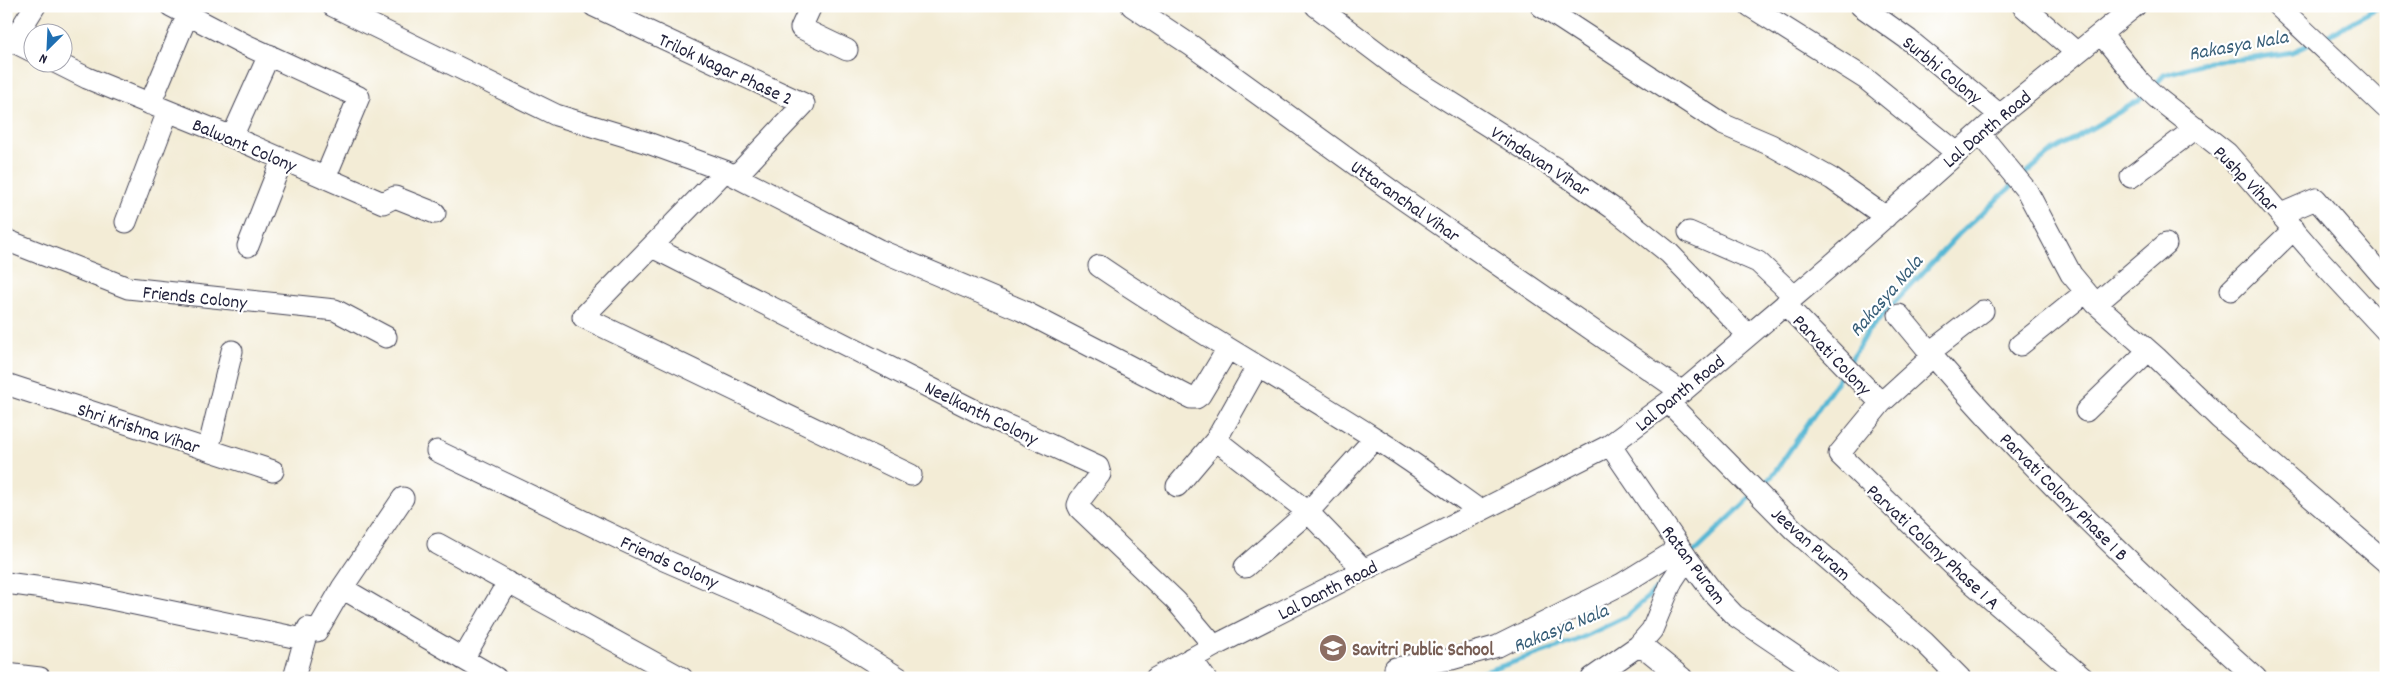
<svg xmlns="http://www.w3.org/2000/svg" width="2392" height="684" viewBox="0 0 2392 684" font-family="Dekko,sans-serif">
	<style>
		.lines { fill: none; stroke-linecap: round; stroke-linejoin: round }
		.stream { stroke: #56b7d4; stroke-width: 5 }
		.minor-casing { stroke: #414052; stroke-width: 23 }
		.minor { stroke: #fff; stroke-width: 21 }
		.labels { text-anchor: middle; stroke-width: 4.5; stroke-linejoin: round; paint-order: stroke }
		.street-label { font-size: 19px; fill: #22223b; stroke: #fff }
		.education-label { font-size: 19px; font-weight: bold; fill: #785e54; stroke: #fff; text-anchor: start }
		.water-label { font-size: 20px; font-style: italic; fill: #375e78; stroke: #fff }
	</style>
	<rect width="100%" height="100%" fill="#fff"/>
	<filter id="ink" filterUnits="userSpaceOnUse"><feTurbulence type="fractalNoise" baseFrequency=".02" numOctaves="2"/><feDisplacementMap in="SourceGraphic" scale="10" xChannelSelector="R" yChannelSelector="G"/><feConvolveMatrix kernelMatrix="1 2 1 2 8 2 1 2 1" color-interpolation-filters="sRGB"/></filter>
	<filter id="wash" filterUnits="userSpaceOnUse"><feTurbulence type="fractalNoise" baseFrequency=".0096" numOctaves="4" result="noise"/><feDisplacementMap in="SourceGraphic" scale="20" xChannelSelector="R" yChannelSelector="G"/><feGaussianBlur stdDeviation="1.12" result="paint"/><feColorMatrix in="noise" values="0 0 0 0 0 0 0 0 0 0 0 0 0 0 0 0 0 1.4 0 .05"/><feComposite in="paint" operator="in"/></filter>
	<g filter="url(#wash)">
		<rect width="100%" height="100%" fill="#f3ecd6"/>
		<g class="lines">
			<!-- stream -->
			<path class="stream" d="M2320,40L2380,6
				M2153,87L2164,75L2209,61L2254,58L2292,52L2310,44
				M2022,177L2051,152L2138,101L2145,95
				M1849,363L1867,332L1959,234L2015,183
				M1759,489L1773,475L1843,372
				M1691,555L1753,495
				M1467,678L1575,641L1627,616L1662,584"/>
		</g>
	</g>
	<g filter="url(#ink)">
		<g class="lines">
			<defs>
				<path id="minor" d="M171,6L246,45L359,97L325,178
					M333,6L556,115L648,143L725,171L879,250L1021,310L1191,398H1196L1200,395L1227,350
					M594,6L804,104L736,176
					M811,6L801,28L847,50
					M1132,6L1192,46L1400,197L1682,392
					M1316,6L1406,74L1558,170L1614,209L1669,253L1748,335
					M1541,6L1722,124L1771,145L1832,179L1886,217
					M1750,6L1866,79L1957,153
					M1861,6L1909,40L2000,115
					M2023,6L2077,53
					M2278,6L2386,108
					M2101,34L2140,82L2157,98L2227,153L2318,258L2386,331
					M6,38L32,51
					M13,41L35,6
					M55,62L87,78L232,137L383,203L395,197L435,213
					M150,104L187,16
					M1980,134L2027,191L2071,274L2096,304L2156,357L2219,418L2386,562
					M232,137L269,55
					M725,171L583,317L911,475
					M2131,177L2196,128
					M2281,214L2316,199L2384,278
					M126,222L168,111
					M1689,232L1758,262L1794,296
					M6,240L128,288L335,310L386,337
					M248,246L282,160
					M652,247L978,412L1098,467L1100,474L1080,500L1078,505L1080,509L1176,601L1214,646
					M1099,266C1188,327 1282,379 1373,437C1409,459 1444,485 1479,510
					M2231,290L2294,229
					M1785,304L1881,403
					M2096,304L2166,244
					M1899,315L1933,356
					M2020,345L2086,292
					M1930,352L1983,311
					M1257,367L1216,440L1308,512L1364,570
					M6,384L273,471
					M1669,403L1794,530L1924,642L1960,678
					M2086,411L2148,351
					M1610,445L1687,558L1715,595L1734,615L1827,678
					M208,450L232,351
					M437,451L664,560L768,605L837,639L899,678
					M1177,486L1216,440
					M438,544L682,678
					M1245,567L1308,512L1375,438
					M6,583L87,594L303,639
					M342,588L496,678
					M1638,646L1650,652L1682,678
					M1191,658L1205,678
					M463,659L508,582
					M1395,668L1452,659L1498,646L1622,584L1672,553L1676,542
					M6,674L40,678
					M294,678L308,628L317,631L342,588L403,498
					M1156,678L1214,646L1610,445L1682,392L1828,268L2000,115L2135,6
					M1592,678L1638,646L1652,630L1672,581L1687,558
					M2083,678L1963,575L1839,454L1881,403L1933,356C2032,471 2143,577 2256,678"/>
			</defs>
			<!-- minor casing -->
			<use href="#minor" class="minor-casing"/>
			<!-- minor -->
			<use href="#minor" class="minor"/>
		</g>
	</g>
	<!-- icons -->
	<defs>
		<symbol id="school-disc" viewBox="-11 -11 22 22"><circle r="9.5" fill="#8d6e63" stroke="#fff"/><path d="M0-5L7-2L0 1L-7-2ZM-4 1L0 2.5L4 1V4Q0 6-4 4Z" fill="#fff"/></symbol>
	</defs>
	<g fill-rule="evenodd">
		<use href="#school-disc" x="1317" y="632" width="32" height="32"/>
	</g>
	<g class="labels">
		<!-- street labels -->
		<g class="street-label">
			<text transform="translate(726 68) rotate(25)" y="7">Trilok Nagar Phase 2</text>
			<text transform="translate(1943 69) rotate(39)" y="7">Surbhi Colony</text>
			<text transform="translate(1986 128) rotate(-40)" y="7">Lal Danth Road</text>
			<text transform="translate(245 144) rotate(23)" y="7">Balwant Colony</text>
			<text transform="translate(1541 160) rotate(33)" y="7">Vrindavan Vihar</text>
			<text transform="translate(2247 178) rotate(46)" y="7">Pushp Vihar</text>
			<text transform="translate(1406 200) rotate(35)" y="7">Uttaranchal Vihar</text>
			<text transform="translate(195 296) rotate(6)" y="7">Friends Colony</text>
			<text transform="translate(1833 354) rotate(46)" y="7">Parvati Colony</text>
			<text transform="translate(1679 392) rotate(-39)" y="7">Lal Danth Road</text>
			<text transform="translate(982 412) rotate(26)" y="7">Neelkanth Colony</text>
			<text transform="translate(139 427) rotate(18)" y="7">Shri Krishna Vihar</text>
			<text transform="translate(2065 496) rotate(45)" y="7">Parvati Colony Phase 1 B</text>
			<text transform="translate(1812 543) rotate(42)" y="7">Jeevan Puram</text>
			<text transform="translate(1934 546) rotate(43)" y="7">Parvati Colony Phase 1 A</text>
			<text transform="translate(670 561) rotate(24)" y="7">Friends Colony</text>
			<text transform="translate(1695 564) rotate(53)" y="7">Ratan Puram</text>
			<text transform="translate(1327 589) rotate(-27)" y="7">Lal Danth Road</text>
		</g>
		<!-- education labels -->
		<g class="education-label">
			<text x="1352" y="655">Savitri Public School</text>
		</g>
		<!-- water labels -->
		<g class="water-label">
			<text transform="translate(2238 44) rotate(-10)" y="7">Rakasya Nala</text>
			<text transform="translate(1885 295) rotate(-49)" y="7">Rakasya Nala</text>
			<text transform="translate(1560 627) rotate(-22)" y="7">Rakasya Nala</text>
		</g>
	</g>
	<!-- margin -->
	<rect width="2392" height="684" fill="none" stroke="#fff" stroke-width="25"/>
	<!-- north arrow -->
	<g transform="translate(48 48) rotate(204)"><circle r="24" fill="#ffffff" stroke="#a7a7b1"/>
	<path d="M0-4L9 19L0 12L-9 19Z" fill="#1f6fb2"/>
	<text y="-8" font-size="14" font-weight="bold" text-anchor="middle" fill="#22223b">N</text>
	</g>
</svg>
